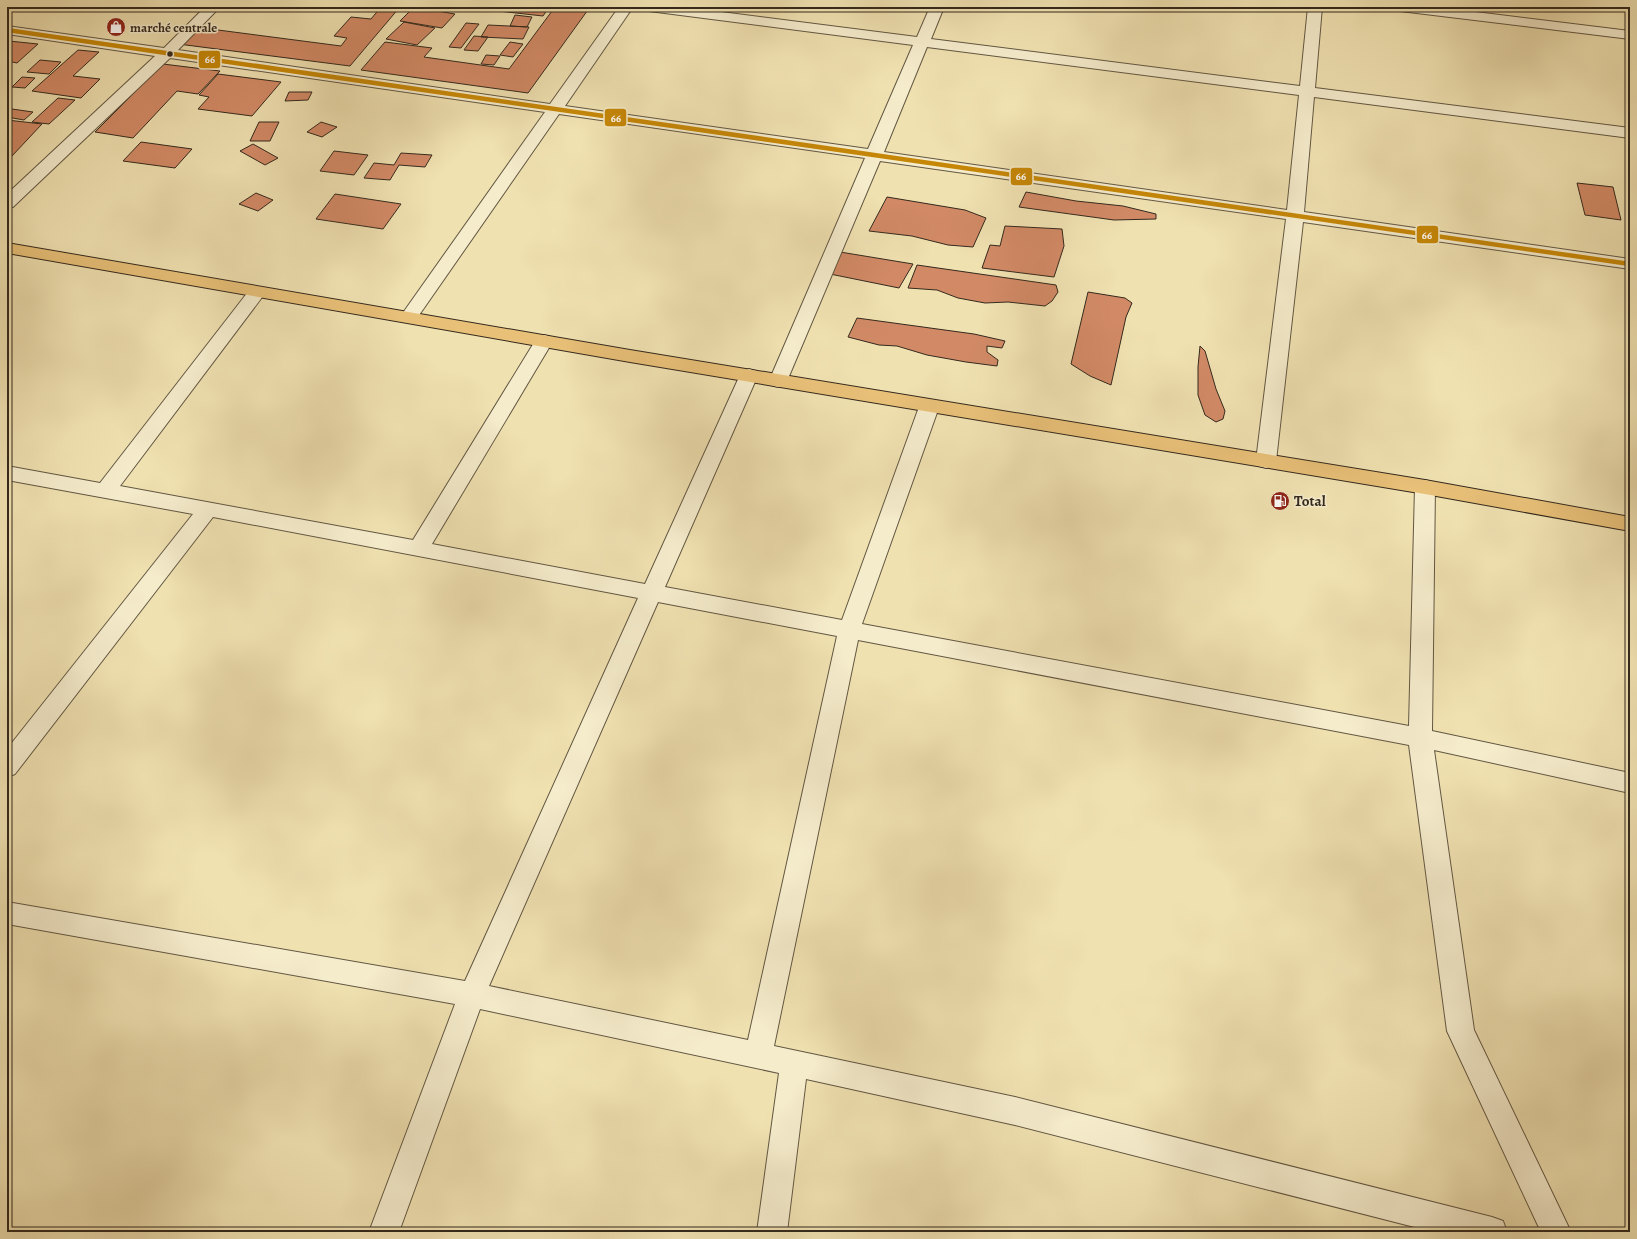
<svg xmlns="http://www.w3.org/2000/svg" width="1637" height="1239" viewBox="0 0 1637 1239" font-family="Alegreya,serif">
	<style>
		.building { fill: #d28a66; stroke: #33291d }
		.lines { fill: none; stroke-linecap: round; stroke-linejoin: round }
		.minor-casing { stroke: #625742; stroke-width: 2 }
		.primary-casing { stroke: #33291d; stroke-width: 2 }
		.minor { fill: #f5eccc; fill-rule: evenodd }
		.primary { fill: #e8c078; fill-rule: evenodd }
		.bus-1-casing { stroke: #f5eccc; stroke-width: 6 }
		.bus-1 { stroke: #c68707; stroke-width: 4.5 }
		.bus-dot { fill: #33291d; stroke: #f5eccc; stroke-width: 1.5 }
		.labels { text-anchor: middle; stroke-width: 3; stroke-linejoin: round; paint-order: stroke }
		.far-poi-label { font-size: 13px; font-weight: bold; fill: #33291d; stroke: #f5eccc; text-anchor: start }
		.poi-label { font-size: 15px; font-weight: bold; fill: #33291d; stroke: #f5eccc; text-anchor: start }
		.line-badge { stroke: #f5eccc; stroke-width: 1.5 }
		.badge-label { font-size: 11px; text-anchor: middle; font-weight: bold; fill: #fff }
	</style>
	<rect width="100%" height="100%" fill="#f0e1b1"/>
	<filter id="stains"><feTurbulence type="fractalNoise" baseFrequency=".005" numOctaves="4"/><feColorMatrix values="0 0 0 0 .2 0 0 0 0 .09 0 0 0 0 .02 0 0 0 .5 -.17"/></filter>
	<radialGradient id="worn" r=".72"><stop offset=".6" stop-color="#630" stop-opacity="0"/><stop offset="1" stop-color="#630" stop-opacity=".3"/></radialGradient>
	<!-- building -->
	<path class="building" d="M381,7L399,8L350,66L178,44L195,27L341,46L347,38L334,36L351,17L371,19Z
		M414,7L455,14L442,28L400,21Z
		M462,7H549L543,16Z
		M555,7H590L528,93L361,70L385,42L432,48L424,57L509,69Z
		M515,15L532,17L527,27L510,26Z
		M404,22L435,28L417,45L386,39Z
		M466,23L479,24L461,48L449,47Z
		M488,25L529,27L523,39L481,37Z
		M474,36L488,37L478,51L464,50Z
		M9,41L38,44L17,63L7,61V43Z
		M510,42L523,44L513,57L500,55Z
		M78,50L99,52L73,76L100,79L81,98L32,91Z
		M486,55L500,56L494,65L481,64Z
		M40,60L61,62L49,74L27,72Z
		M163,64L220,71L198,94L177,91L133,138L95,132Z
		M218,74L281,82L252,116L198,109L209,97L199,95Z
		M22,77L35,78L25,88L12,87Z
		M289,92H312L308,100L285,101Z
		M58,98L75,100L49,124L32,122Z
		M12,109L33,112L24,120L7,117V113Z
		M7,120L42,124L12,156L7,155Z
		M259,122H279L270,141H250Z
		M321,122L337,127L322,137L307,132Z
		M141,142L192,149L175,168L123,161Z
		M253,144L278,158L265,165L240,151Z
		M334,151L368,155L354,175L320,171Z
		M401,153L432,155L425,167L399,165L390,180L364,178L374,163L394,165Z
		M1577,183L1613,187L1621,220L1585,215Z
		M1026,192L1076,201L1123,206L1156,214V219L1114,220L1019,207Z
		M256,193L273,200L258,211L239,204Z
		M335,194L401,204L383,229L316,219Z
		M887,197L965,210L986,218L973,247L948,245L912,236L869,231Z
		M1005,226L1062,229L1064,246L1054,277L982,268L990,245L1000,246Z
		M834,251L913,264L899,288L825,273Z
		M917,265L1056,285L1058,292L1052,301L1045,306L1008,302L985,303L958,298L937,290L908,288Z
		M1088,292L1125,298L1132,303L1126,317L1111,385L1090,376L1071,364Z
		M857,318L974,334L1005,341L1002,348L987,346V352L998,360L997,366L966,362L927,355L897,346L879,345L848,337Z
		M1200,346L1205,351L1216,389L1225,411L1223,419L1216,422L1205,415L1198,395V367Z"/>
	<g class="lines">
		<defs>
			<path id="minor" d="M205,7H220L178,50L550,104L619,7H633L565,106L868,149L913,45L649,11L644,10L642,7H682L917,37L930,7H944L931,39L1300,86L1308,7H1322L1315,88L1630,128V138L1314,97L1304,212L1630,259V269L1303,222L1276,461L1273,466L1266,468L1259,466L1256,461L1286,219L880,161L787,381L785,385L778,387L771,385L769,381L865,158L559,114L415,321L409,323L403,321L400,317L545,112L170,58L13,207L7,208V194L155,56L7,34V26L164,48ZM927,47L1299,95L1287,210L884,152Z
				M1393,7H1435L1630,31V39L1400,11L1395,10Z
				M257,287L263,288L266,292L263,296L120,486L413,540L535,341L537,337L544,335L551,337L553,341L432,544L645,584L740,375L742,371L749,369L756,371L758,375L665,587L842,620L919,407L922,402L929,401L936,402L939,407L862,624L1409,726L1415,487L1418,482L1425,480L1432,482L1435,487L1432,731L1630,773V793L1434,750L1474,1030L1571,1232H1541L1447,1031L1409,745L858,640L774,1046L1015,1097L1492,1217L1503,1221L1507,1232H1434L1015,1125L806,1079L787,1232H757L779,1073L480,1009L399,1232H369L455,1004L7,924V902L465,981L638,598L213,517L15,774L7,777V749L193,514L7,480V466L100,483L251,288ZM658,602L837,636L748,1040L489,986Z"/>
			<path id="primary" d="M7,243L630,350L1425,480L1630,517V531L1425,494L630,362L7,253Z"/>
		</defs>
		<!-- minor casing -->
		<use href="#minor" class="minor-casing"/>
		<!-- primary casing -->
		<use href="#primary" class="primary-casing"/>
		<!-- minor -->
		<use href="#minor" class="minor"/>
		<!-- primary -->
		<use href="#primary" class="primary"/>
		<defs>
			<path id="bus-1" d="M7,30L1630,264"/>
		</defs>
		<!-- bus-1 casing -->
		<use href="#bus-1" class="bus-1-casing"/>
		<!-- bus-1 -->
		<use href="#bus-1" class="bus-1"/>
	</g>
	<!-- icons -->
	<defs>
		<symbol id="shop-disc" viewBox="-11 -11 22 22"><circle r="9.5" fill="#8f2418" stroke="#f5eccc"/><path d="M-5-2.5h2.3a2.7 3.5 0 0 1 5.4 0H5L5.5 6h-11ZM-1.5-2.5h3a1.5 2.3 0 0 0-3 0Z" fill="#fff"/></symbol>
		<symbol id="fuel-disc" viewBox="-11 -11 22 22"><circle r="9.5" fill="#8f2418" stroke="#f5eccc"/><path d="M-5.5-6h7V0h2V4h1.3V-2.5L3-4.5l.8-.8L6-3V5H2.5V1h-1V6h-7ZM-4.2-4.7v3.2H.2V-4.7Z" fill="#fff"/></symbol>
	</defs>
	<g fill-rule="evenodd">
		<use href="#shop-disc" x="105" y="16" width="22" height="22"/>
		<use href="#fuel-disc" x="1269" y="490" width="22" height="22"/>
	</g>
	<!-- markers -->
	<circle class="bus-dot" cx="170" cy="54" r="3.5"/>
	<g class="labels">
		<!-- far-poi labels -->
		<g class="far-poi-label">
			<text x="130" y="32">marché centrale</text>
		</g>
		<!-- poi labels -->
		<g class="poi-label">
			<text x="1294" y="506">Total</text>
		</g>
	</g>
	<g class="line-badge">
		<rect x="198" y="50" width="23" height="19" rx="4" fill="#c68707"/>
		<rect x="604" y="108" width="23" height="19" rx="4" fill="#c68707"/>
		<rect x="1010" y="167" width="23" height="19" rx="4" fill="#c68707"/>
		<rect x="1416" y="225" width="23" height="19" rx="4" fill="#c68707"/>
	</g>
	<g class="badge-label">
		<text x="210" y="63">66</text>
		<text x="616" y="122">66</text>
		<text x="1021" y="180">66</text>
		<text x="1427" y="239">66</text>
	</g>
	<!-- margin -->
	<rect width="1637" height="1239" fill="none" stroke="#f0e1b1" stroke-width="24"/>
	<rect x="8" y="8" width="1621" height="1223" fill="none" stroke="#33291d" stroke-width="2"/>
	<rect x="12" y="12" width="1613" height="1215" fill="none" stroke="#33291d"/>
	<rect width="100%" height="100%" filter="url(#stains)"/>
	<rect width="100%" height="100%" fill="url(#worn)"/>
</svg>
